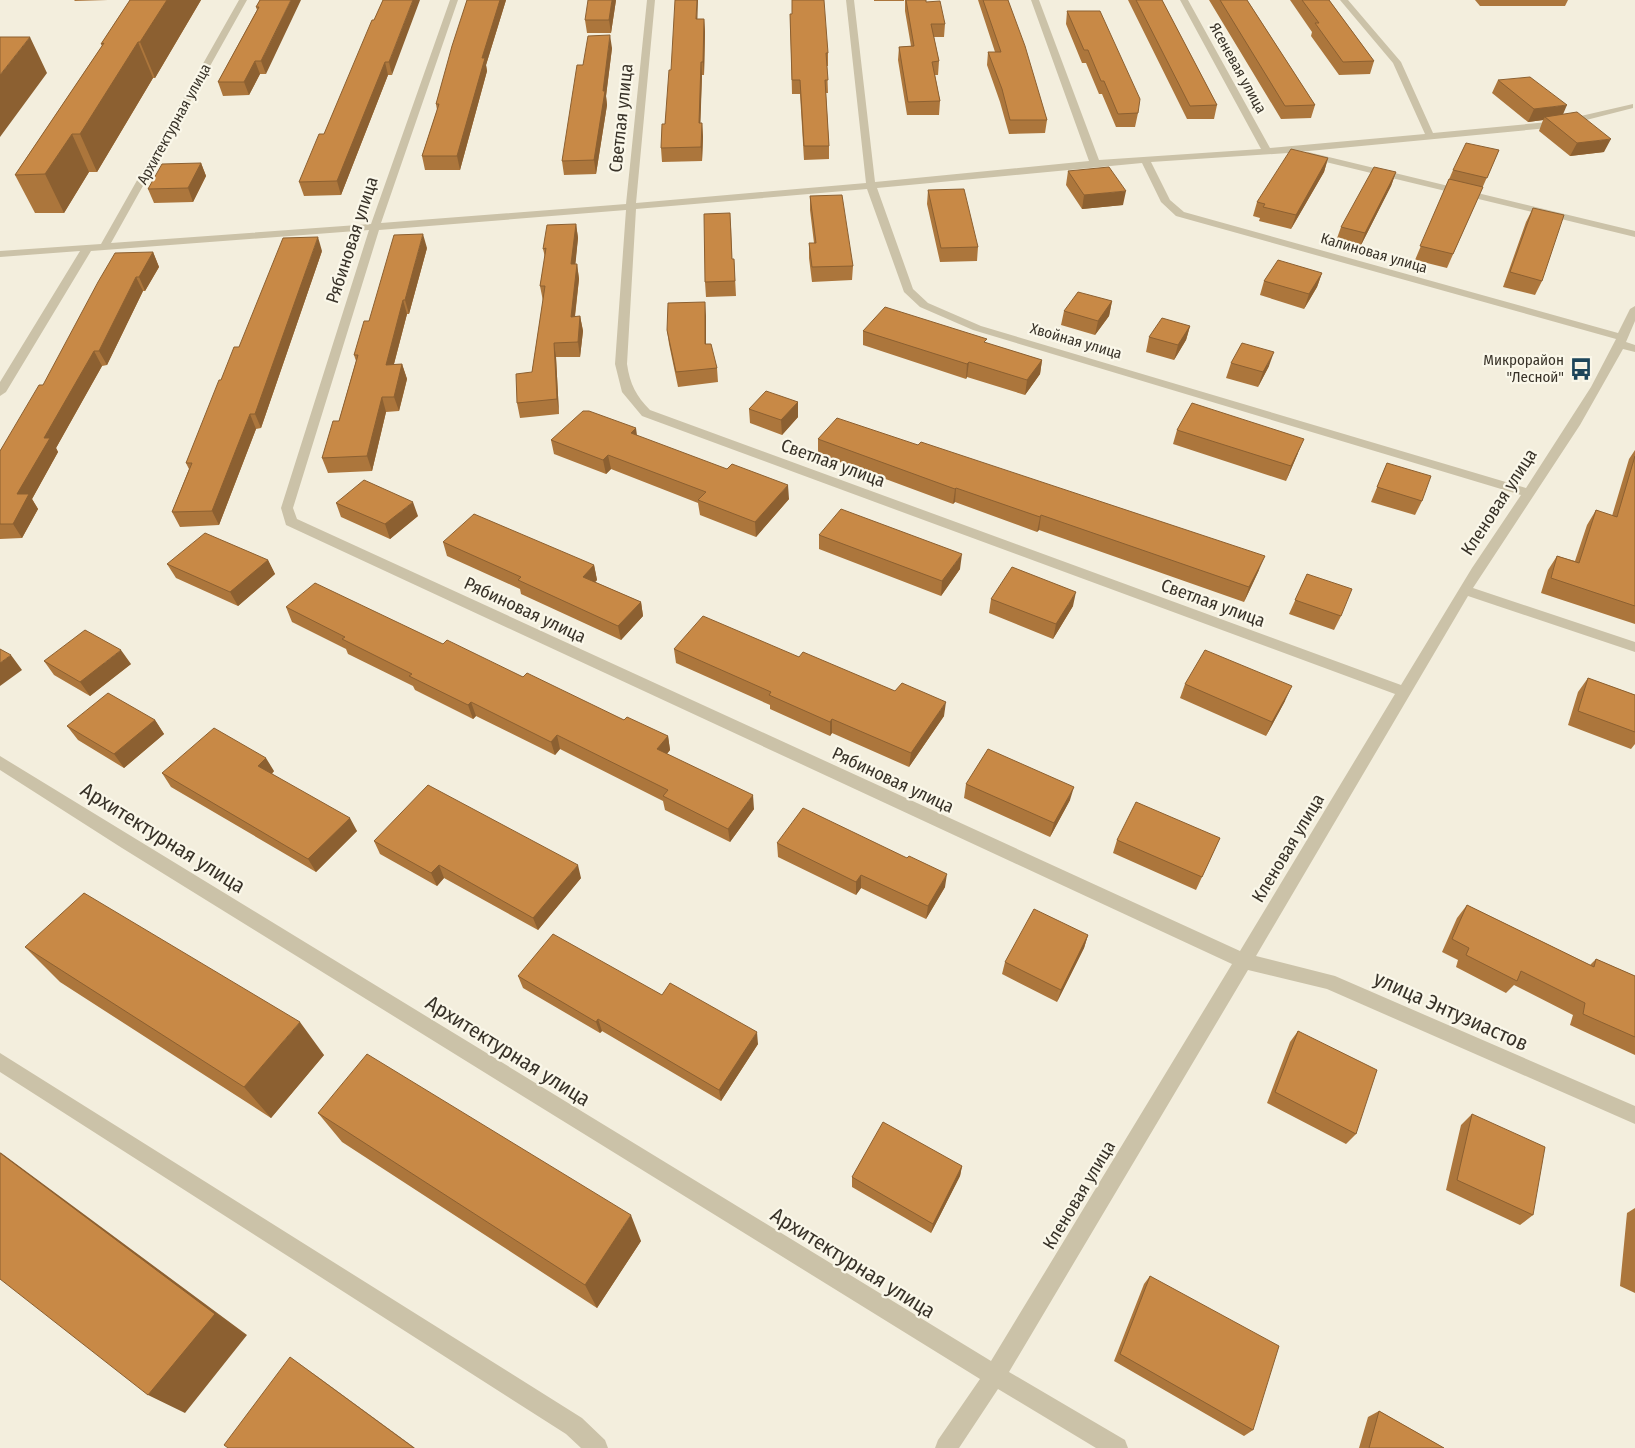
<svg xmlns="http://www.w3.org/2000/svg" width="1635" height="1448" viewBox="0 0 1635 1448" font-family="'Fira Sans Condensed',sans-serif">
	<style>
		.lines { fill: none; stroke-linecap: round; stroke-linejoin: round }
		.street { fill: #cbc2a8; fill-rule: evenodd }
		.wall { fill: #ac763c }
		.shaded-wall { fill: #8c6031 }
		.building { fill: #c88946; stroke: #8c6031 }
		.labels { text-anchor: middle; stroke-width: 4.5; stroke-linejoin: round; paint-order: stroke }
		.far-street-label { font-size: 15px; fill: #383228; stroke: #faf7e9 }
		.far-poi-label { font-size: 15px; fill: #383228; stroke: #faf7e9; text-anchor: end }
		.street-label { font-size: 18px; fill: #383228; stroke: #faf7e9 }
		.near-street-label { font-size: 21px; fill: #383228; stroke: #faf7e9 }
	</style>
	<rect width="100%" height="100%" fill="#f3eedd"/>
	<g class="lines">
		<!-- street -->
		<path class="street" d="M239,0H247L111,243L371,224L450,0H458L381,223L626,204L647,0H655L636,203L866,183L846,0H854L875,182L1089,161L1031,0H1039L1099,160L1261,149L1180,0H1188L1270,148L1425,134L1393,63L1340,0H1348L1401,62L1433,133L1559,121L1633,104V108L1559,127L1288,153L1151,162L1170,200L1184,212L1618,333L1630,309L1635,306V321L1626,342L1635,345V352L1623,349L1580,425L1473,588L1635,642V652L1468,596L1256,956L1335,976L1635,1106V1124L1327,989L1248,970L1009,1372L1125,1440L1128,1448H1096L998,1389L959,1448H935L938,1440L980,1379L122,848L0,770V756L991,1361L1232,964L286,525L281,508L369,230L91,251L6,392L0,396V382L80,251L0,257V251L101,244ZM1142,163L1161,202L1176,216L1616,339L1591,387L1526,488L981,326L928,303L913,289L877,188ZM867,189L904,292L920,307L973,330L1521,495L1472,568L1401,685L650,410C636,396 630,384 627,364L636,209ZM626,210L615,364L622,392L642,416L1395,694L1240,951L297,519L293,508L379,230Z
			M1308,152L1635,231V237L1305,157L1303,155Z
			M0,1053L582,1418L605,1440L608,1448H581L566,1434L0,1072Z"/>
	</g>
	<!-- wall -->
	<path class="wall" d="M74,0H108L75,1Z
		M130,0H201L155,78H153L97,172H89L64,213H35L15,175L102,46L101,44Z
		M260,0L266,74H260L249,95L223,96L218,82L257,10L256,7Z
		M383,0L392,75H388L341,195L304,196L299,182L324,134Z
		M467,0H506L486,65L487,71L460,170H425L422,156L437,110L436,104Z
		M616,0L611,33H587L585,20Z
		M874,0H904V1H874Z
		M905,0H926V2L945,24L944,37H934L939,61L938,75H935L940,101L939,115H907L898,60L899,47L911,46L905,11Z
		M978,0H1008L1047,120L1045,133L1009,134L1000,102L987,65L988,52H995Z
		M1128,0H1162L1217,105L1214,119H1187Z
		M1209,0H1247L1315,105L1311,118L1281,119Z
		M1290,0H1329L1374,61L1370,74L1339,75L1311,36L1312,32Z
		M1475,0H1568L1565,6H1480Z
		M1067,11L1138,113L1135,127H1116L1102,94H1099L1086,63H1082L1066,24Z
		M790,14H792L828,53V66H827L828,93H826L829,146V159L804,160L800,94H792Z
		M697,19H704L705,32L704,75H702L700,123H702L703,137L702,161L662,162L661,148L665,124L671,70Z
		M612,48L606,96L607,105L596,174L564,175L562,161L583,65Z
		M1498,80L1563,114L1604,152L1570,156L1539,131L1543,120L1528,122L1492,93Z
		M1499,150L1447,268L1415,260L1453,170Z
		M1328,158L1324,172L1291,229L1259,221L1260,218L1253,216L1257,202Z
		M201,163L206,176L193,202L154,203L148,189Z
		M1068,171L1123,205L1082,209L1066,185Z
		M1396,172L1391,186L1360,247L1336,241L1341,227Z
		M928,190L978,247L977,261L940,262L927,204Z
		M810,196L853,266L852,280L812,282L809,258V243H814L810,210Z
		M1533,208L1542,281L1535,295L1503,287L1526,222Z
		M576,224L578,238L575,264H577L579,279L575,317L580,316L583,331L580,357H556L559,414L520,418L517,403L532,372L543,301L540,286L545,257L543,249Z
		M731,227L732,259H734L736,296L706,297L705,282Z
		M427,248L409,314H407L394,364H402L407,379L399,411L386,412L372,471L328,473L322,458L339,421L356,361L354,355L369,321Z
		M322,251L261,428L256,429L219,525L180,527L172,512L189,469L186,463L221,380L239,347Z
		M153,252L159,267L145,291H143L107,365L102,366L56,448L58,452L32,499L38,509L22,538L0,539V451L43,385Z
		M1322,273L1317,287L1304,309L1260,295L1264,281Z
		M1112,301L1109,316L1095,335L1061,325L1064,311Z
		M706,316V344L717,368L718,382L678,387L669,344L667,330Z
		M1190,326L1186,340L1174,360L1146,352L1149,337Z
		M863,331L986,343L1042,360L1040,374L1025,395L967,377L966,379L863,345Z
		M1231,363L1269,366L1258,387L1226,378Z
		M798,402V417L782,435L750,423L749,409Z
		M1177,430L1298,453L1286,481L1173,444Z
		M637,436L789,499L756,537L700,515L698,503L611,469L606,474L554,454L551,440Z
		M818,439L1259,570L1244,602L1039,530L1037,532L955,502L953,504L818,454Z
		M1635,450V624L1541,593L1548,570L1557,556L1575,561L1587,525L1596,510L1612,516L1629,459Z
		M1387,463L1422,501L1415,515L1371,502Z
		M336,503L418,516L390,539L341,517Z
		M819,535L960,569L941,596L819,549Z
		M443,542L594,565L597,580L595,582L641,602L643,616L621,640L521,594L520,589L447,556Z
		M268,560L275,574L238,606L176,578L167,564Z
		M1307,574L1341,616L1334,630L1289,614Z
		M991,599L1073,606L1053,639L989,613Z
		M286,607L443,644L523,677L624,720L668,736L670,750L667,754L754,809L730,842L665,810L663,801L560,749L555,755L476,716L473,719L415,690L413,686L348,654L346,649L292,622Z
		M674,649L799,657L895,691L944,716L909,767L832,733L830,736L770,709V705L676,663Z
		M44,661L131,664L90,696L54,675Z
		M1588,678L1635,695V744L1631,749L1568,725L1578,692Z
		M1185,684L1285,701L1266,736L1180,698Z
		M155,720L164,734L124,768L78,740L67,726Z
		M274,771L272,774L357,831L316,872L171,787L162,773Z
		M966,784L1070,800L1050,837L964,798Z
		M1220,838L1196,890L1113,853L1117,840Z
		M374,841L581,878L538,930L444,878L437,886L380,854Z
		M777,843L945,887L926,919L861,888L856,895L778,857Z
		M1467,905L1590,965L1596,959L1635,976V1055L1570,1025L1573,1015L1514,985L1506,993L1456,967L1458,960L1442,952L1457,918Z
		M1088,935L1084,948L1057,1002L1002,974L1005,962Z
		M25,947L324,1055L271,1118L60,982Z
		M518,976L662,995L758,1044L721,1101L602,1031L600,1033L523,988Z
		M1298,1031L1356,1134L1346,1144L1267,1103L1290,1042Z
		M318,1113L641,1241L597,1308L342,1142Z
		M1472,1114L1533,1215L1520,1225L1446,1190L1461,1125Z
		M962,1166L960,1176L931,1233L852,1187V1177Z
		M1635,1208V1293L1620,1286L1627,1213Z
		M1150,1276L1253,1430L1244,1436L1114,1361L1144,1284Z
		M1379,1411L1444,1448H1359L1368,1417Z"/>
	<!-- shaded-wall -->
	<path class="shaded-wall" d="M167,0H201L155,78L140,42Z
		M291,0H301L266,74L261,61Z
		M413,0H420L392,75L389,62Z
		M500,0H506L486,65L487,71L460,170L457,156L482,58Z
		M612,0H616L611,33L609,20Z
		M697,0H698L697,32L696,19Z
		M704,19L705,32L704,75L703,62Z
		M610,35L612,48L606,96L607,105L596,174L594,160Z
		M30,37L47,73L0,137V75Z
		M138,42L153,78L97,172L80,134Z
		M255,61L260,74L249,95L244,82Z
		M385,62L388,75L341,195L337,181Z
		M701,62L702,75L700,137L699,123Z
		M1567,105L1561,119L1545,117L1543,120L1528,122L1534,109Z
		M702,123L703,137L702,161L701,147Z
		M72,134L89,172L64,213L45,174Z
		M1611,139L1604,152L1570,156L1577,143Z
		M1328,158L1324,172L1291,229L1296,215Z
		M201,163L206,176L193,202L188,188Z
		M1396,172L1391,186L1360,247L1365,233Z
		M1126,191L1123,205L1082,209L1084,195Z
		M576,224L578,238L574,279L571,264Z
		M423,234L427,248L409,314L405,300Z
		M318,237L322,251L261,428L255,414Z
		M153,252L159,267L145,291L139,277Z
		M577,264L579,279L573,331L571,317Z
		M1322,273L1317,287L1304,309L1309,294Z
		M136,277L143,291L107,365L99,351Z
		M403,300L407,314L390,379L386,365Z
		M1112,301L1109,316L1095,335L1098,321Z
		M705,302L706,316V359L705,344Z
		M580,316L583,331L580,357L578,342Z
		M1190,326L1186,340L1174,360L1178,345Z
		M554,343L556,357L559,414L557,399Z
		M94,351L102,366L56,448L58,452L32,499L38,509L22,538L13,524L17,494L44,438Z
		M1274,352L1269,366L1258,387L1263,372Z
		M1042,360L1040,374L1025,395L1027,380Z
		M969,362L967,377L966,379L967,364Z
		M402,364L407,379L399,411L394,397Z
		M382,397L386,412L372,471L367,456Z
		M798,402V417L782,435L781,420Z
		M250,414L256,429L219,525L212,511Z
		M636,428L638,443L631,433Z
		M1304,439L1286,481L1291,466Z
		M608,455L611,469L606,474L603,460Z
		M788,485L789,499L756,537L755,522Z
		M956,488L955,502L953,504L955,489Z
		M413,502L418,516L390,539L385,524Z
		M1041,515L1039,530L1037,532L1040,517Z
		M962,554L960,569L941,596L942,581Z
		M1265,556L1259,570L1244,602L1249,587Z
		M268,560L275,574L238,606L230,592Z
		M594,565L597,580L586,591L583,577Z
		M1076,592L1073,606L1053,639L1056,624Z
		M641,602L643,616L621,640L618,626Z
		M121,650L131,664L90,696L80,682Z
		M11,655L22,670L0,686V663Z
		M1292,686L1285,701L1266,736L1272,722Z
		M471,702L476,716L473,719L468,705Z
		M946,702L944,716L909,767L911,753Z
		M832,719V733L830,736V722Z
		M155,720L164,734L124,768L114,754Z
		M557,735L560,749L555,755L551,742Z
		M668,736L670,750L659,763L657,749Z
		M266,758L274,771L266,779L258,766Z
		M1074,787L1070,800L1050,837L1054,823Z
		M753,795L754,809L730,842L728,829Z
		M350,818L357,831L316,872L308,859Z
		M439,865L444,878L437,886L431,873Z
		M578,865L581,878L538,930L533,918Z
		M947,874L945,887L926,919L928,906Z
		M861,875V888L856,895V882Z
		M1088,935L1084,948L1057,1002L1061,990Z
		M598,1019L602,1031L600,1033L596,1022Z
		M300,1022L324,1055L271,1118L244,1087Z
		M757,1032L758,1044L721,1101L719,1090Z
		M0,1152L247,1335L185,1413L148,1395Z
		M962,1166L960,1176L931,1233L933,1224Z
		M631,1215L641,1241L597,1308L585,1285Z
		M290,1357L318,1377L415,1448H414Z"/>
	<!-- building -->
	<path class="building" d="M130,0H167L140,42H138L80,134H72L45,174L15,175L104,43L101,44Z
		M260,0H291L261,61H255L244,82H218L259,7H256Z
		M383,0H413L389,62H385L337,181L299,182L319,134H324L372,20H374Z
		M467,0H500L482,58H485L457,156H422L439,104H436L452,46Z
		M588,0H612L609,20H585Z
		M675,0H697L696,19H704L703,62H701L699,123H702L701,147L661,148L662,124H665L669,70H671Z
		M792,0H824L828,53H826L828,80H825L829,146H804L800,80H792L790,14H792Z
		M906,0H926V2L940,1L945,24H931L939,61L932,62L940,101L908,102L899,47L914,46Z
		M983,0H1008L1025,46L1047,120H1010L1002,89L988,52H1001Z
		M1136,0H1162L1217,105L1190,106Z
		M1220,0H1247L1315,105L1285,106Z
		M1302,0H1329L1374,61L1343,62L1315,23H1319Z
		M1067,11H1100L1140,99L1138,113L1118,114L1104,81H1101L1088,50H1084Z
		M610,35L603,91H605L594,160L562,161L577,65H583L588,36Z
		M0,37H30L0,75Z
		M1530,77L1567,105L1534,109L1498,80Z
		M1577,112L1611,139L1577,143L1545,117Z
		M1466,143L1499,150L1487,178L1453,170Z
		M1291,149L1328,158L1296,215L1263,207L1265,204L1257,202Z
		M201,163L188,188L148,189L162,164Z
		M1109,167L1126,191L1084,195L1068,171Z
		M1374,167L1396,172L1365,233L1341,227Z
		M1449,179L1483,187L1453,254L1420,246Z
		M964,189L978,247L941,248L928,190Z
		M842,195L853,266L812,267L809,243H816L810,196Z
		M1533,208L1564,215L1542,281L1510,272Z
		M730,213L732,259H734L735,281L705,282L704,214Z
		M576,224L571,264H577L571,317L580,316L578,342L554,343L557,399L517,403L516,374L532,372L545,286H540L546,248L543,249L547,225Z
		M423,234L405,300H403L386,365L402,364L394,397H382L367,456L322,458L333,421H339L358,355H354L364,321H369L394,235Z
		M318,237L255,414H250L212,511L172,512L192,463H186L219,380H221L234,347H239L283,238Z
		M153,252L139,277H136L99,351H94L44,438H50L17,494H29L13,524H0V451L39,385H43L98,282L115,253Z
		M1278,260L1322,273L1309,294L1264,281Z
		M1078,292L1112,301L1098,321L1064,311Z
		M705,302V344H711L717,368L676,372L667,330L668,303Z
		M885,307L987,339L984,342L1042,360L1027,380L969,362L967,364L863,331Z
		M1162,318L1190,326L1178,345L1149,337Z
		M1242,343L1274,352L1263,372L1231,363Z
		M766,391L798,402L781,420L749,409Z
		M1192,403L1304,439L1291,466L1177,430Z
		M583,411H589L636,428L631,433L727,469L732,464L788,485L755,522L698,500L706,492L608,455L603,460L551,440Z
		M837,418L918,445L921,442L1265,556L1249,587L1041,515L1040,517L956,488L955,489L818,439Z
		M1635,456V606L1551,578L1557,556L1579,563L1596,510L1617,517Z
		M1387,463L1431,476L1422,501L1377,487Z
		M364,480L413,502L385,524L336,503Z
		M841,509L962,554L942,581L819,535Z
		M474,514L594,565L583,577L641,602L618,626L518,580L521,577L443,542Z
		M205,533L268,560L230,592L167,564Z
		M1012,567L1076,592L1056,624L991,599Z
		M1307,574L1352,589L1341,616L1295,600Z
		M315,583L443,644L447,640L523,677L527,673L624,720L627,717L668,736L657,749L753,795L728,829L663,796L668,790L557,735L551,742L471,702L468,705L409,676L412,674L342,639L345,637L286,607Z
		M703,616L799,657L803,652L895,691L902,683L946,702L911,753L832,719L830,722L769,695L771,692L674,649Z
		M85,630L121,650L80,682L44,661Z
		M0,649L11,655L0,663Z
		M1205,650L1292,686L1272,722L1185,684Z
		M1588,678L1635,695V732L1578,711Z
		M108,693L155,720L114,754L67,726Z
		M214,728L266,758L258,766L350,818L308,859L162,773Z
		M988,749L1074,787L1054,823L966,784Z
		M428,785L578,865L533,918L439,865L431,873L374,841Z
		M1136,802L1220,838L1202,877L1117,840Z
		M803,808L907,858L909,856L947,874L928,906L861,875L856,882L777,843Z
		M84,893L300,1022L244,1087L25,947Z
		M1467,905L1594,967L1596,959L1635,976V1037L1583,1014L1585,1003L1521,971L1517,981L1466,955L1469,948L1452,939Z
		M1034,909L1088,935L1061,990L1005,962Z
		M553,934L662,995L670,983L757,1032L719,1090L598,1019L596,1022L518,976Z
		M1298,1031L1377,1070L1356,1134L1275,1092Z
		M367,1054L631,1215L585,1285L318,1113Z
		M1472,1114L1545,1147L1533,1215L1457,1180Z
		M883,1122L962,1166L933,1224L852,1177Z
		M0,1153L215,1314L148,1395L0,1279Z
		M1150,1276L1279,1346L1253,1430L1120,1354Z
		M290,1357L414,1448H228L224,1445Z
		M1379,1411L1444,1448H1369Z"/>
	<!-- icons -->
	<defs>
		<symbol id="bus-bare" viewBox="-9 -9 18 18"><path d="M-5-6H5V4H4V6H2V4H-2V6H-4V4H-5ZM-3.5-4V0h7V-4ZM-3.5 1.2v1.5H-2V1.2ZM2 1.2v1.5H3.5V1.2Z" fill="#1d455a" stroke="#faf7e9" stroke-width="2.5" paint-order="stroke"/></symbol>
	</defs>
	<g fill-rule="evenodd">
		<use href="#bus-bare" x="1565" y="353" width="32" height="32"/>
	</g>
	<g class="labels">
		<!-- far-street labels -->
		<g class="far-street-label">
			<text transform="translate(1238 68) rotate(61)" y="5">Ясеневая улица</text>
			<text transform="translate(174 124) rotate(-61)" y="5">Архитектурная улица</text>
			<text transform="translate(1374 253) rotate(16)" y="5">Калиновая улица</text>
			<text transform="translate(1076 341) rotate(16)" y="5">Хвойная улица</text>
		</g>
		<!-- far-poi labels -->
		<g class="far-poi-label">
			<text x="1564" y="365">Микрорайон<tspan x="1564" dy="17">"Лесной"</tspan></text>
		</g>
		<!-- street labels -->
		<g class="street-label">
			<text transform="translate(621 118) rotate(-84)" y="6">Светлая улица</text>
			<text transform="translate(352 240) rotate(-72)" y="6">Рябиновая улица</text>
			<text transform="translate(833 463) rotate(20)" y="6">Светлая улица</text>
			<text transform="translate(1499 502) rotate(-57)" y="6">Кленовая улица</text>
			<text transform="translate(1213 603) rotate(20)" y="6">Светлая улица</text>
			<text transform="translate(525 610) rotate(25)" y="6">Рябиновая улица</text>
			<text transform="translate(893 780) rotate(25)" y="6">Рябиновая улица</text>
			<text transform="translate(1288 848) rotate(-59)" y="6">Кленовая улица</text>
			<text transform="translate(1079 1195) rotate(-59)" y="6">Кленовая улица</text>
		</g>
		<!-- near-street labels -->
		<g class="near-street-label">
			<text transform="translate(163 838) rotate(32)" y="7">Архитектурная улица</text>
			<text transform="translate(1451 1011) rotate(24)" y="7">улица Энтузиастов</text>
			<text transform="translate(508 1051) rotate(32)" y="7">Архитектурная улица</text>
			<text transform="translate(853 1263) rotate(32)" y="7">Архитектурная улица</text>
		</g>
	</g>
</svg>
